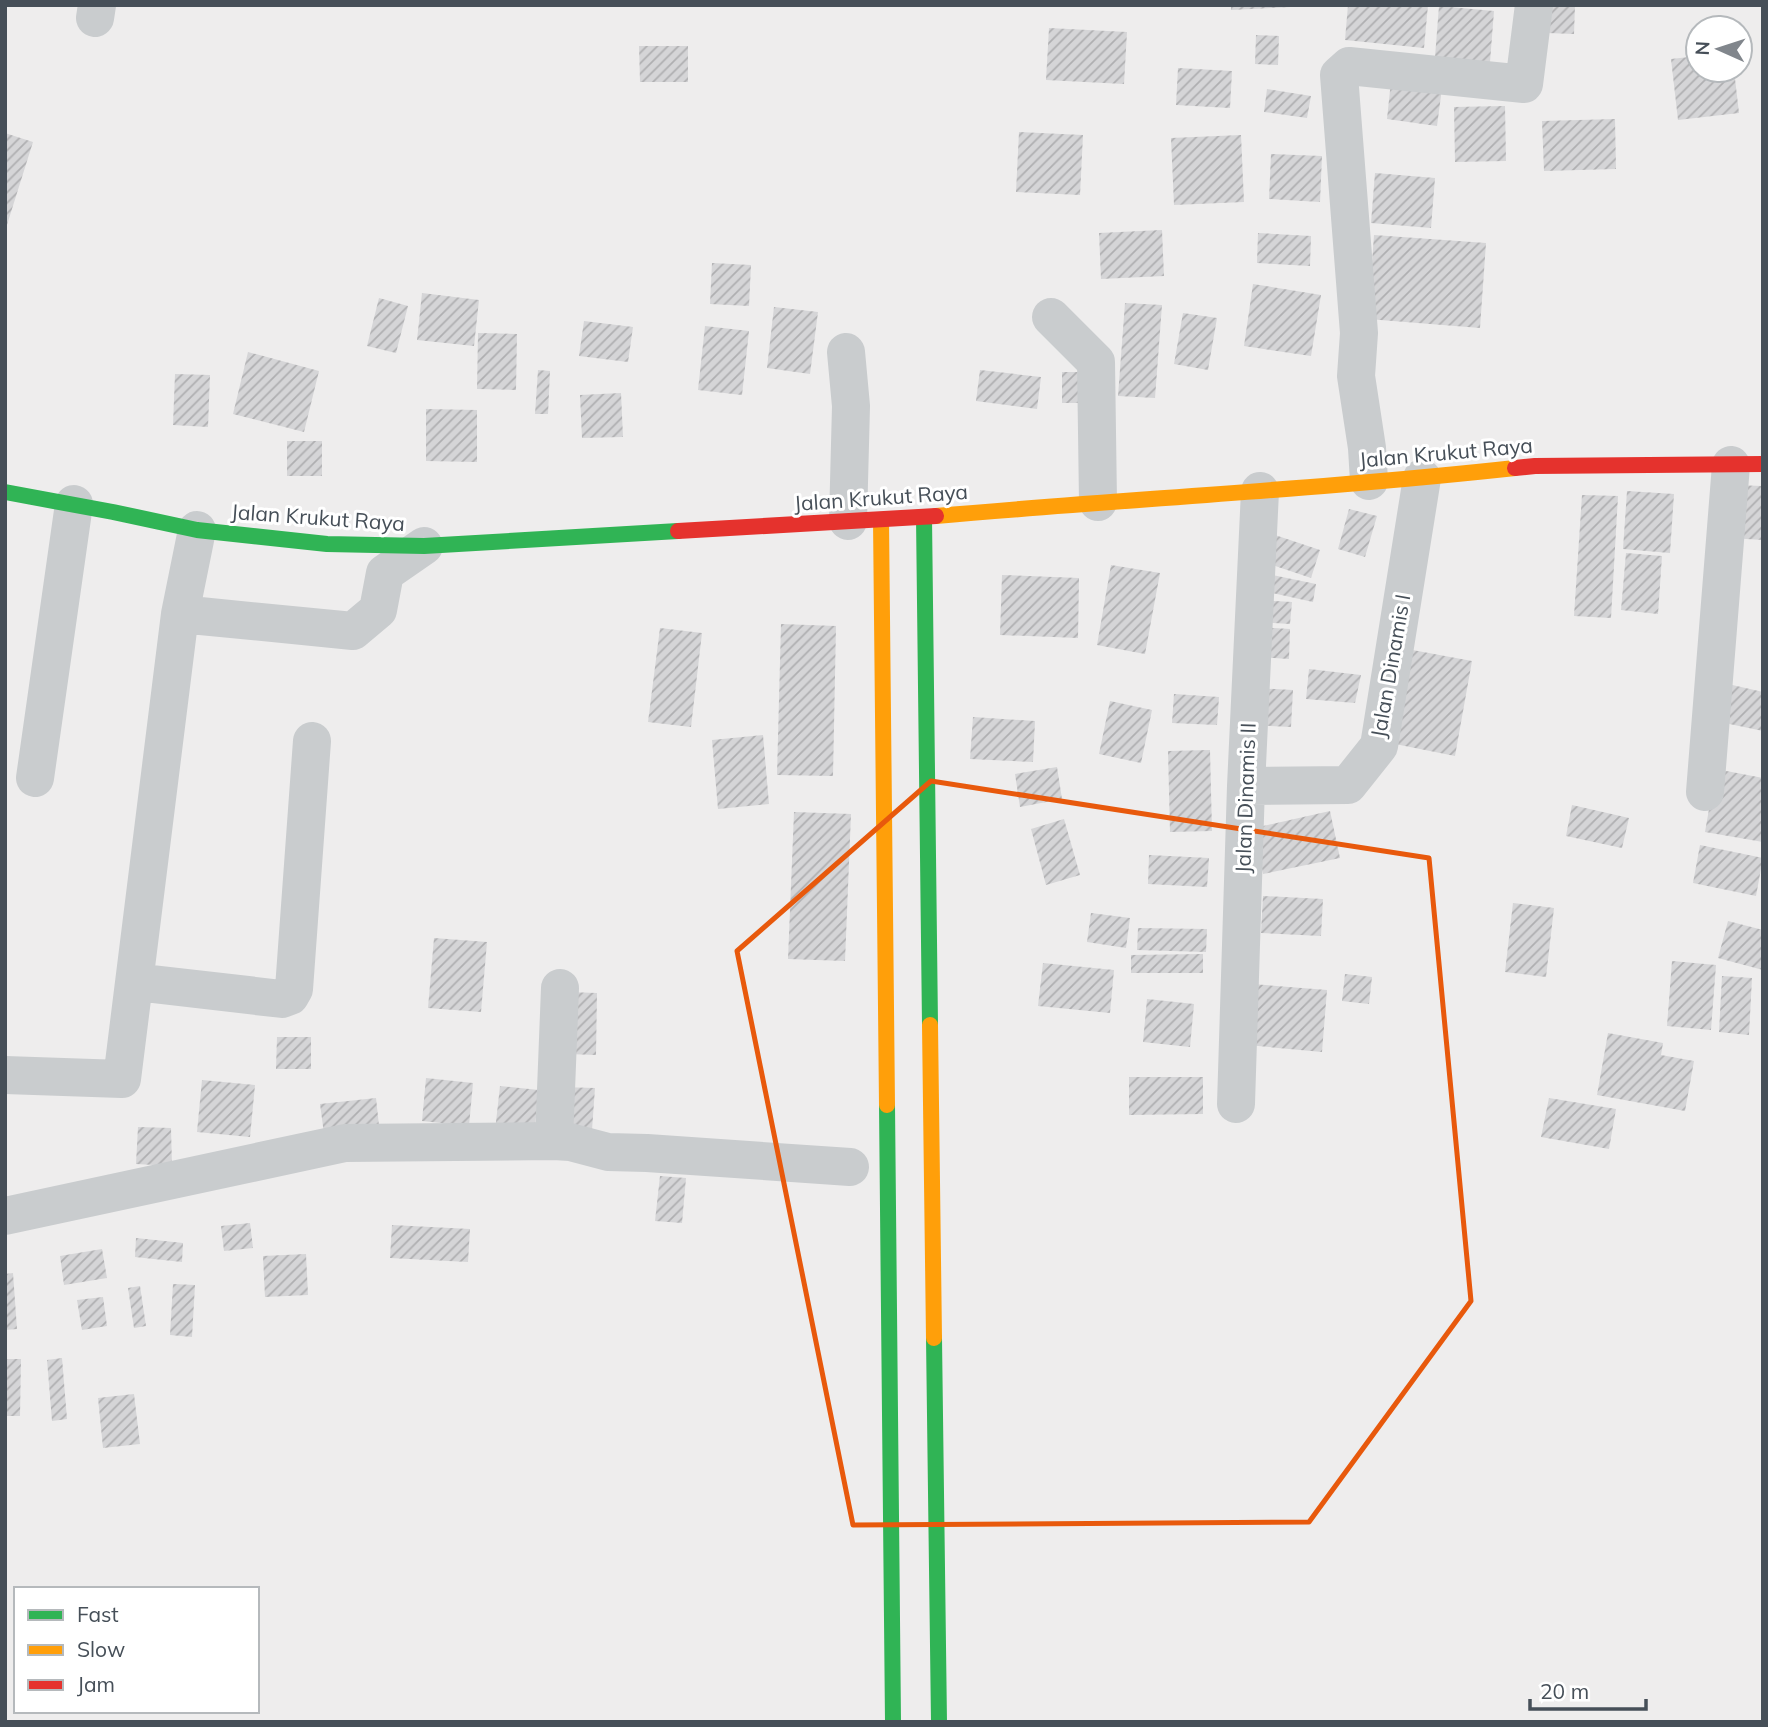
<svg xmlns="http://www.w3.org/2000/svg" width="1768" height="1727" viewBox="0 0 1768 1727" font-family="Mulish,sans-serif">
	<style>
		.building { fill: url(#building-hatch) }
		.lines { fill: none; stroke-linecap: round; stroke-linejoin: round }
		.street { stroke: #c9ccce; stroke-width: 38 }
		.fast { stroke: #30b455; stroke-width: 16 }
		.slow { stroke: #ff9f0a; stroke-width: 16 }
		.jam { stroke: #e5322d; stroke-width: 16 }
		.marked { fill: none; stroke: #e8590c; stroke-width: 5; stroke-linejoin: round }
		.labels { text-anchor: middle; stroke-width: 6; stroke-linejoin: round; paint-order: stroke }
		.street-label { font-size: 21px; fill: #464f58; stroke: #fff }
	</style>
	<defs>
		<pattern id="building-hatch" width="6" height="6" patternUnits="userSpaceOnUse" patternTransform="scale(1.75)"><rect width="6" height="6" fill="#d5d5d7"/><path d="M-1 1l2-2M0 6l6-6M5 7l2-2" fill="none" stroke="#afafb1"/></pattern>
	</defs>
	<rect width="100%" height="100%" fill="#eeeded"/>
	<!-- building -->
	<path class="building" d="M1231,5H1291V7L1231,10Z
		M1348,5H1428L1424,48L1345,40Z
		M1548,5H1575L1574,34L1547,33Z
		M1439,6L1494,11L1490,62L1435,57Z
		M1049,28L1127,32L1124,84L1046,80Z
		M1256,35L1279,36L1278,65L1255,64Z
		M639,46H688V82H640Z
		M1698,56V70H1734L1739,113L1678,120L1671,59Z
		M1178,68L1232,71L1230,108L1176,105Z
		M1391,81L1442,88L1437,126L1387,119Z
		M1267,89L1311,96L1307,118L1264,112Z
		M1505,106L1506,161L1455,162L1454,107Z
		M1615,119L1616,169L1544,171L1542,121Z
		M1019,132L1083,135L1080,195L1016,192Z
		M5,133L33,142L6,228L5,227Z
		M1241,135L1244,202L1174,205L1171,138Z
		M1271,154L1322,156L1320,202L1269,199Z
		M1375,173L1435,178L1431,228L1371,223Z
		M1162,230L1164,276L1101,279L1099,233Z
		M1258,233L1311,236L1310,266L1257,263Z
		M1374,235L1486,243L1480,328L1368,319Z
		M712,263L751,265L749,306L710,304Z
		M1253,284L1321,295L1311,356L1244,346Z
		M422,293L479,300L474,346L417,340Z
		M379,298L408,306L396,353L367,346Z
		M1125,303L1162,305L1155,398L1118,396Z
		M774,307L818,312L810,374L767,368Z
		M1183,313L1217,318L1208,370L1174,364Z
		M584,321L633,327L628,362L579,356Z
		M705,326L749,331L742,395L698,390Z
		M478,333L517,334L516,390L477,389Z
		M248,352L319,371L304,432L233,414Z
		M538,370L550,371L548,414H535Z
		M980,370L1041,377L1037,409L976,401Z
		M1062,372H1091V403H1062Z
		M175,374L210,375L208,427L173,425Z
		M621,393L623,437L582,438L580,395Z
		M426,409L477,410V462L426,461Z
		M287,441H322V476H287Z
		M1733,485L1763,486V540L1730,538Z
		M1627,491L1674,494L1670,553L1623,549Z
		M1582,495L1618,496L1611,618L1574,616Z
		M1349,509L1377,516L1365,557L1338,549Z
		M1275,535L1320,550L1311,578L1266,563Z
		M1626,553L1662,556L1658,614L1621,610Z
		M1111,565L1160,573L1145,654L1097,645Z
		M1267,574L1316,584L1313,602L1263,591Z
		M1002,575L1079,578L1078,638L1000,635Z
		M1260,600L1292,602L1290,624L1258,622Z
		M781,624L836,626L833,776L777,775Z
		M1260,627L1290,629L1289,659L1258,657Z
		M660,628L702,633L691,727L648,722Z
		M1407,649L1472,661L1455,756L1390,743Z
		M1309,669L1361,675L1355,703L1306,699Z
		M1728,684L1763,692V731L1720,722Z
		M1254,688L1293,690L1291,727L1253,725Z
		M1174,694L1219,697L1217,725L1172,723Z
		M1110,701L1152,710L1141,763L1099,754Z
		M973,717L1035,721L1033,762L970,759Z
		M763,735L769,804L718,809L712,740Z
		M1210,750L1212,831L1170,832L1168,751Z
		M1057,767L1062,799L1020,807L1015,774Z
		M1716,769L1763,778V842L1705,832Z
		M1572,805L1629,818L1622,848L1566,836Z
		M1330,811L1340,858L1263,874L1254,828Z
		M794,812L851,814L845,961L788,959Z
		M1064,819L1080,875L1046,885L1031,829Z
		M1700,845L1763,858L1756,896L1693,883Z
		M1149,855L1209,858L1207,887L1148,884Z
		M1263,896L1323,899L1321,936L1261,933Z
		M1513,903L1554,908L1546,977L1505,972Z
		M1091,913L1130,918L1126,948L1087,942Z
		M1728,921L1763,930V970L1718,958Z
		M1138,928L1207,929L1206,952L1137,950Z
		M434,938L487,942L481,1012L428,1008Z
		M1203,954V973H1131V955Z
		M1672,961L1716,965L1711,1030L1667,1026Z
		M1043,963L1114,970L1110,1013L1038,1006Z
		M1345,974L1372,977L1369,1004L1342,1001Z
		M1722,976L1752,978L1749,1035L1719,1032Z
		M1252,984L1327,990L1322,1052L1247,1045Z
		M568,992L597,993L596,1055L567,1054Z
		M1147,999L1194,1004L1190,1047L1143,1042Z
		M1608,1033L1663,1043L1661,1055L1694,1061L1685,1111L1597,1095Z
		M277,1037H311V1069H276Z
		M1129,1077H1203V1114L1129,1115Z
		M426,1078L473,1083L469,1126L422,1121Z
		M202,1080L255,1085L250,1137L197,1132Z
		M500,1086L539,1090L534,1135L495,1131Z
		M561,1087L595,1088L592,1130L559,1128Z
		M376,1098L380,1135L325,1141L320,1104Z
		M1549,1098L1616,1109L1609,1149L1541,1137Z
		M138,1127L171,1128L172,1166L136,1164Z
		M660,1176L686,1178L682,1223L655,1221Z
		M250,1223L253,1248L224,1251L221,1226Z
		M392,1225L470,1229L468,1262L390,1258Z
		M136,1238L183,1243L182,1262L135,1257Z
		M102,1249L107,1278L64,1285L60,1256Z
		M306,1254L308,1295L265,1297L263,1256Z
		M13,1273L17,1329L5,1330V1274Z
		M173,1284L195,1285L192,1337L170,1335Z
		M140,1286L146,1326L134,1328L128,1288Z
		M103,1297L107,1326L82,1330L77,1300Z
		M62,1358L67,1419L52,1421L47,1360Z
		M5,1359H21L20,1416H5Z
		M134,1394L140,1444L103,1448L98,1398Z"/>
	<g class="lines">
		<!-- street -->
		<path class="street" d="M95,18L97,5
			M1051,317L1096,362L1098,502
			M846,352L851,406L848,521
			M1369,481L1367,448L1356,376L1359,333L1339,75L1349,66L1524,84L1534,5
			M180,614L353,631L378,610L385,573L424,546
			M35,778L74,504
			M1246,786L1348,785L1379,746L1422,478
			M1705,792L1731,465
			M135,982L282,999L290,996L294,989L312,741
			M5,1075L122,1079L180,614L197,530
			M1236,1104L1246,786L1260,491
			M554,1141L570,1142L608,1152L647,1153L850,1167
			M5,1216L345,1143L554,1141L560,988"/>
		<!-- fast -->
		<path class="fast" d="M5,492L113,512L197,530L327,544L424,546L678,531
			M924,517L930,1025
			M887,1105L893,1722
			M934,1338L939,1722"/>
		<!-- slow -->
		<path class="slow" d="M936,516C1129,499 1323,489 1515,468
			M881,520L887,1105
			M930,1025L934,1338"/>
		<!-- jam -->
		<path class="jam" d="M1515,468L1535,466L1763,464
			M678,531L936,516"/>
	</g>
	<!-- marked area -->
	<path class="marked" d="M931,781L1429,858L1471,1301L1309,1522L853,1525L737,951Z"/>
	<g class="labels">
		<!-- street labels -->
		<g class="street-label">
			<text transform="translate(1446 453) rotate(-5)" y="7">Jalan Krukut Raya</text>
			<text transform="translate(881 498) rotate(-4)" y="7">Jalan Krukut Raya</text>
			<text transform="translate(318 518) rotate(4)" y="7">Jalan Krukut Raya</text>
			<text transform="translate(1391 666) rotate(-80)" y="7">Jalan Dinamis I</text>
			<text transform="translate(1246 798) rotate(-88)" y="7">Jalan Dinamis II</text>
		</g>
	</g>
	<!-- border -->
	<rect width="1768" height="1727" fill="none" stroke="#464f58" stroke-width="14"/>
	<!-- legend -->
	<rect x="14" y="1587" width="245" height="126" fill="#ffffff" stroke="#b5b9bc" stroke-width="2"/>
	<rect x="28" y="1610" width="35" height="10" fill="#30b455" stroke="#b5b9bc" stroke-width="2"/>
	<text x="77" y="1622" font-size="21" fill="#464f58">Fast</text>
	<rect x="28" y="1645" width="35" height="10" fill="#ff9f0a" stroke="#b5b9bc" stroke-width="2"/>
	<text x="77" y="1657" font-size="21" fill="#464f58">Slow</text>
	<rect x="28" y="1680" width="35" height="10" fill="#e5322d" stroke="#b5b9bc" stroke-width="2"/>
	<text x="77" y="1692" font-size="21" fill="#464f58">Jam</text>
	<!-- north arrow -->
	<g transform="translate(1719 49) rotate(273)"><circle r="33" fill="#ffffff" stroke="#b5b9bc" stroke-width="2"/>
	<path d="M0-5L12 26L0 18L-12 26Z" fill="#81868c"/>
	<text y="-10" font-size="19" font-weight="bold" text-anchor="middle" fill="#464f58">N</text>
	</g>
	<!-- scale -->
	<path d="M1530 1699v10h116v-10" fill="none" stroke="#464f58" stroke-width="3.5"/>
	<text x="1540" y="1699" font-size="21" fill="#464f58" stroke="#ffffff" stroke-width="5" paint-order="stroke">20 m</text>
</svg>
